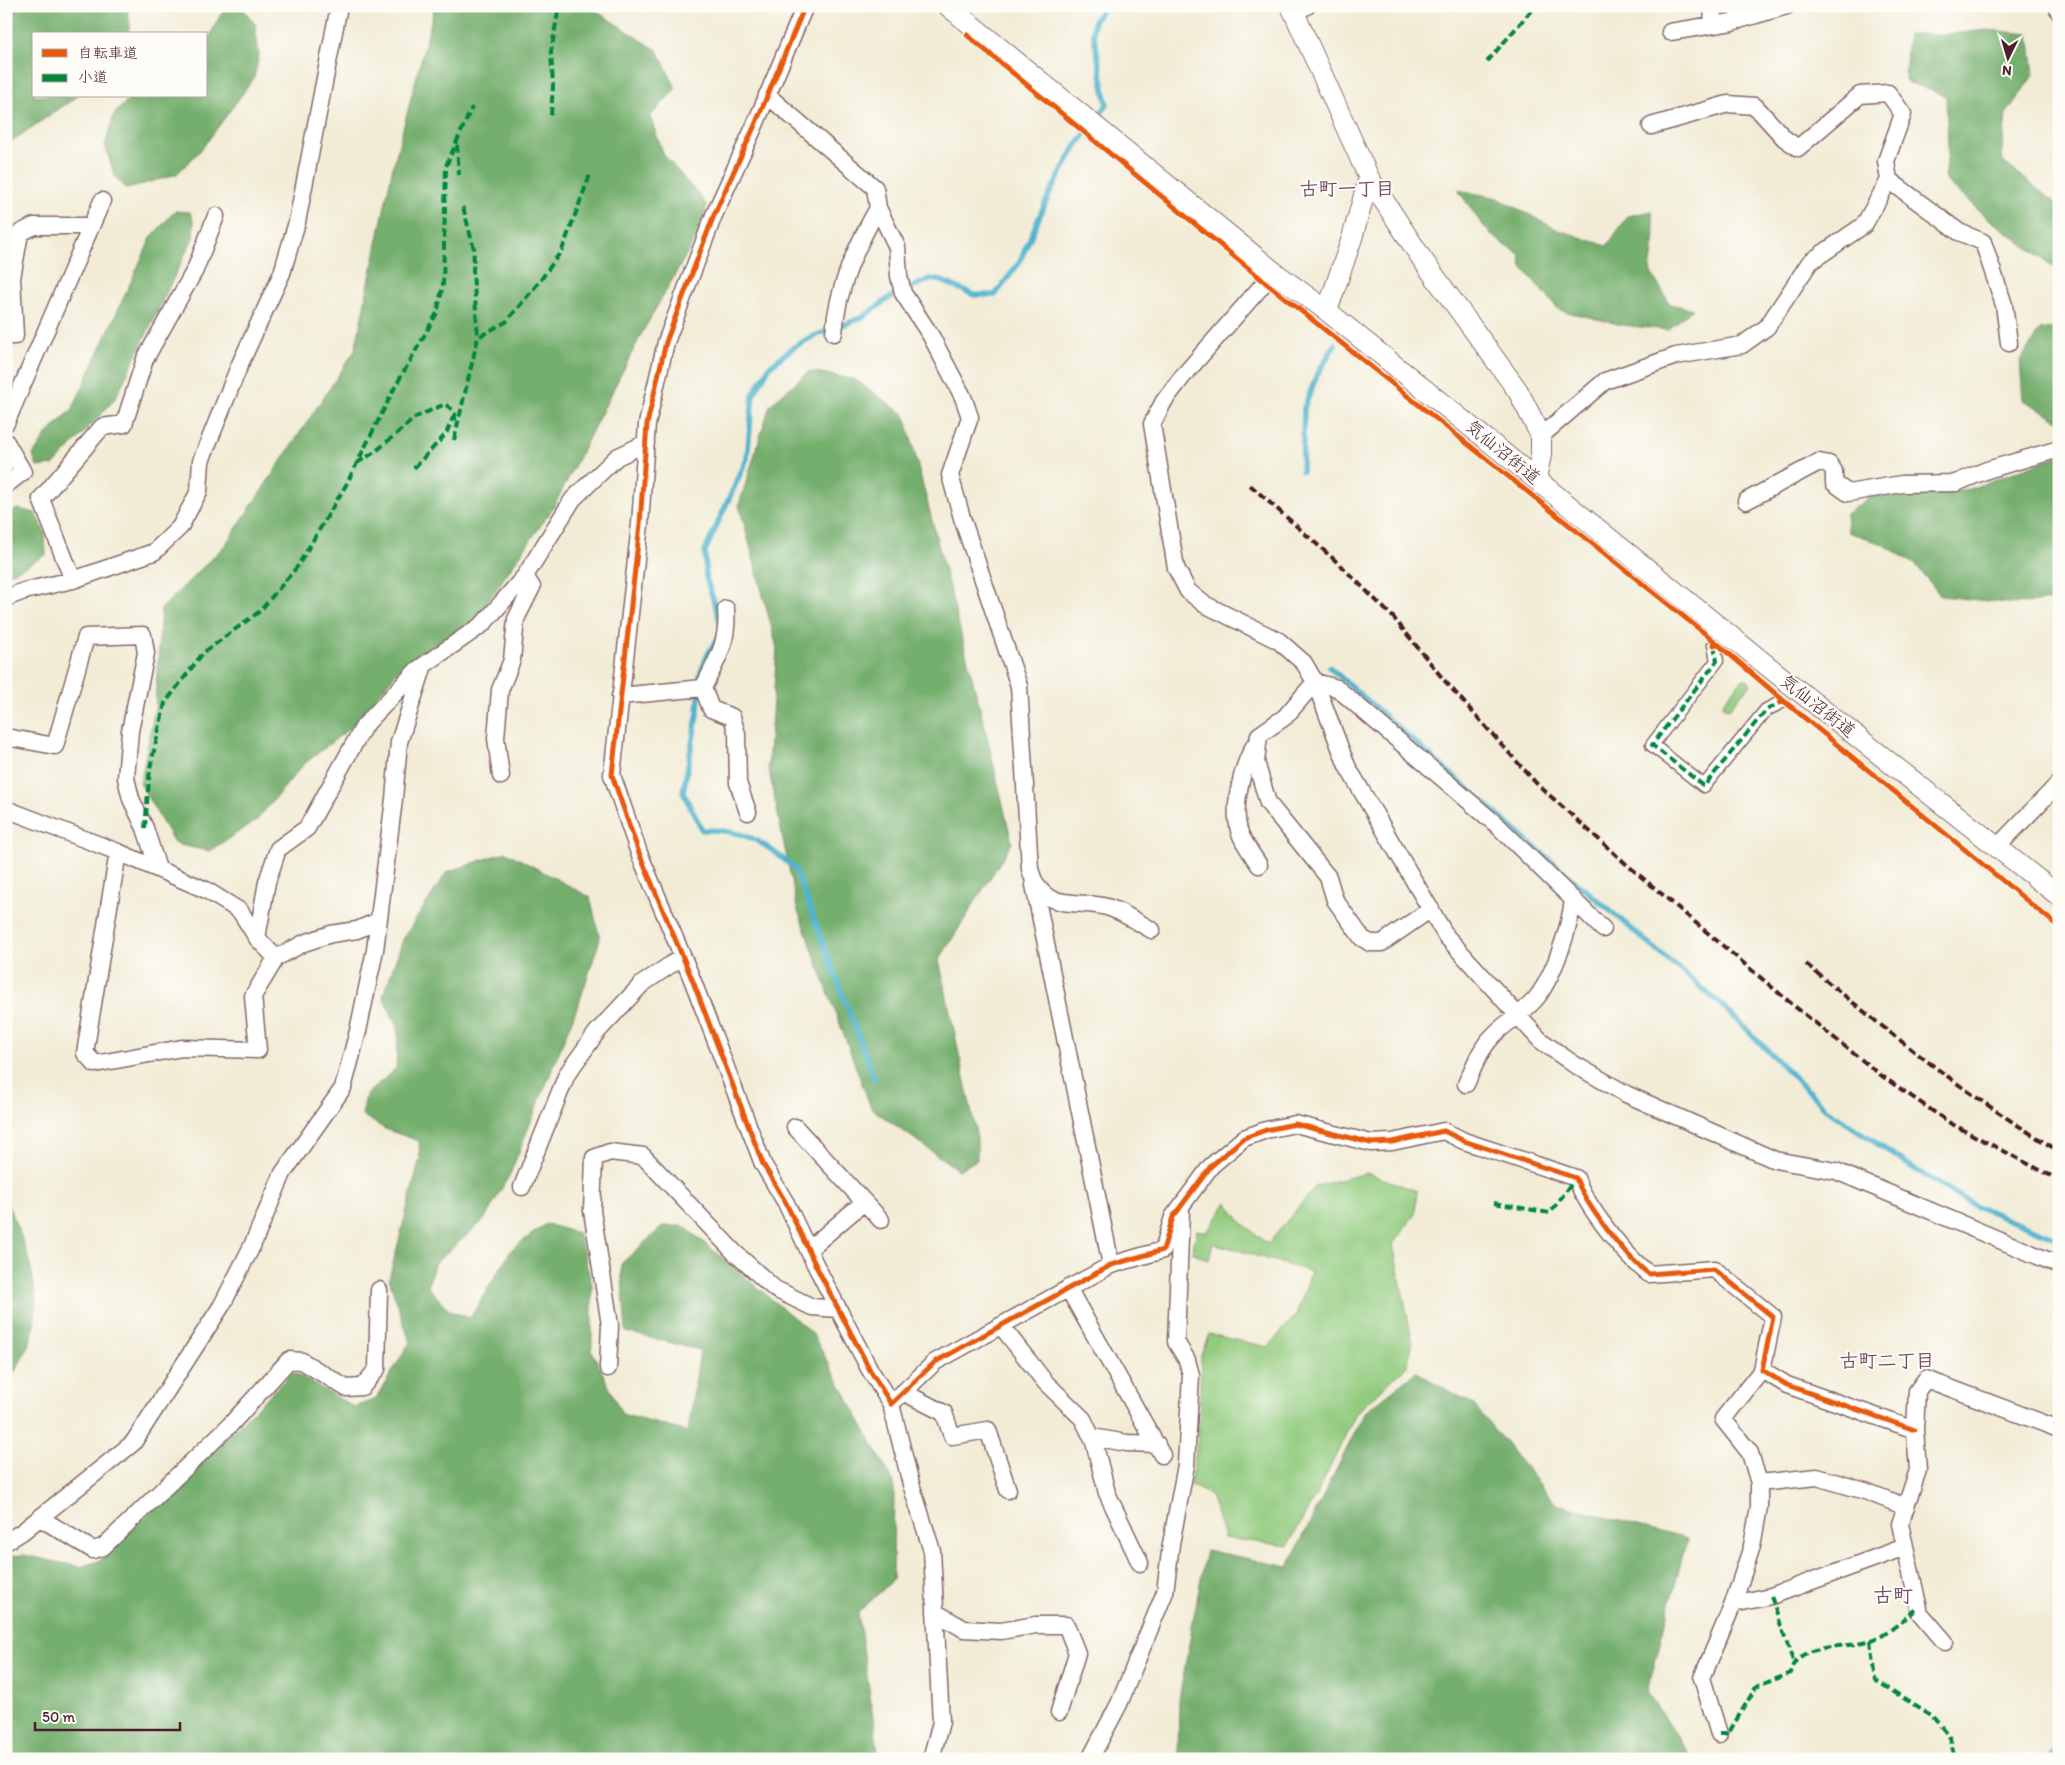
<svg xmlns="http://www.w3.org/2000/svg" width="2065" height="1765" viewBox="0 0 2065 1765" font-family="Itim,'Klee One',sans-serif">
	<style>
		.green { fill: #91cb7e; stroke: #6e7554 }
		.forest { fill: #74af6d; stroke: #5f674c }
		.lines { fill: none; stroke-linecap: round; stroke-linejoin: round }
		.stream { stroke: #4eb2cd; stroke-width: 5.5 }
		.pedestrian-casing { stroke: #856767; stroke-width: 15 }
		.minor-casing { stroke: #856767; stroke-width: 19 }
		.tertiary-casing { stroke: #856767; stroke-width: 22 }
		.pedestrian { stroke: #fff; stroke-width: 12 }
		.minor { stroke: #fff; stroke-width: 16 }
		.tertiary { stroke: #fff; stroke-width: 20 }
		.rail { stroke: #4a1f2b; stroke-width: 4; stroke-dasharray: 8 4; stroke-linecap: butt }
		.quiet { stroke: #00873e; stroke-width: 4; stroke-dasharray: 8 4; stroke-linecap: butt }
		.cycleway-casing { stroke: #fdfcf7; stroke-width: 8 }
		.cycleway { stroke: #e8590c; stroke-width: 5 }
		.labels { text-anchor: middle; stroke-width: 4; stroke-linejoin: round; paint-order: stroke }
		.street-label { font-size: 18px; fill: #4a1f2b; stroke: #fdfcf7 }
		.neighbourhood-label { font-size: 19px; font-weight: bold; fill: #754c64; stroke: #fdfcf7 }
		.quarter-label { font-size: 20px; font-weight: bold; fill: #754c64; stroke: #fdfcf7 }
	</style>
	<rect width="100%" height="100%" fill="#fdfcf7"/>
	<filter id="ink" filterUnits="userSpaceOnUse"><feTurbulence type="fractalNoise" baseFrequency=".02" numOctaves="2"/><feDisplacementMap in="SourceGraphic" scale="10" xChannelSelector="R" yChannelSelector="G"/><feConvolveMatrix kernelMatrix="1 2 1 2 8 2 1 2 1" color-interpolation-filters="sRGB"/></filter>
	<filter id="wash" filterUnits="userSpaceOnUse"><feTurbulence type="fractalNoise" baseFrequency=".0096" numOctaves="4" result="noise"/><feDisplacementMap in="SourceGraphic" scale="20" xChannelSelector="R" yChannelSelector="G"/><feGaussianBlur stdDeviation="1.12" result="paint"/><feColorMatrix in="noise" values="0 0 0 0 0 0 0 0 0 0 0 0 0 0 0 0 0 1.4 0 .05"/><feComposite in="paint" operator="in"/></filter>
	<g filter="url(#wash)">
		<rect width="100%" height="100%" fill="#f2ecd6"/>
		<!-- green -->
		<path class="green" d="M1743,679H1747L1751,684L1729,709L1724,708L1723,702Z
			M1367,1173L1417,1191L1415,1214L1393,1244L1412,1340L1408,1365L1356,1413L1324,1480L1288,1546L1224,1538L1211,1495L1190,1485L1199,1434L1201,1355L1209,1334L1268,1347L1296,1315L1311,1272L1213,1243L1209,1260L1192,1252L1197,1230L1207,1232L1227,1202L1241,1222L1268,1244L1316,1186Z"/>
		<!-- forest -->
		<path class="forest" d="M6,6H127L130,26L127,34H34V96H78L6,145Z
			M227,6H241L255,24L259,55L254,78L201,150L177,174L127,189L115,177L105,145L114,114L133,96H206C206,60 203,37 227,6Z
			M435,6H588L657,50L676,88L650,117L664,155L707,205L701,229L642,333L553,508L476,618L399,670L351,727L303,765L256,821L209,851L175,844L140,784L155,708L161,609L226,544L355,350L392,171Z
			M1987,30L2029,34L2034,74L2006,114L2001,160L2059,206V271L1985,216L1945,180L1948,150L1946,96L1905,81L1908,34L1943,35Z
			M1458,190L1498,198L1556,229L1607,246L1628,216L1652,211L1655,236L1650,271L1670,304L1693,309L1668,330L1622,325L1559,310L1521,266L1520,254C1486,236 1480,221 1458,190Z
			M175,211L190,212L194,223L193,238L115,399L54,465L37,467L33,455L47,434L73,408L152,236Z
			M2059,327V420L2023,400L2020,361L2040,330Z
			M809,371L854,379L905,415L984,724L1012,843L939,960L977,1138V1160L958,1170L871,1108L797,908L768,766L777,648L739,505L770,405Z
			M2059,455V600L2016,604L1941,596L1916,565L1883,544L1848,532L1846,514L1870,497L1970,489Z
			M18,509L35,513L45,533L46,555L6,576V514Z
			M506,852L590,897L600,939L580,1000L510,1174L484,1220L434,1264L428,1287L450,1311L470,1318L512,1249L546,1224L578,1233L592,1285V1351L622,1414L688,1432L700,1350L626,1332L621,1264L663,1226H684L812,1333L894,1483L893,1580L858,1613L879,1759H6V1556L24,1555L81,1567L101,1560L293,1372L354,1407L376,1399L410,1342L389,1279L420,1158L419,1141L385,1129L362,1115L366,1095L396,1068L398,1028L383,996L404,937L447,872Z
			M6,1201C24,1241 44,1290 32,1334C28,1352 15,1370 6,1386Z
			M1416,1372L1473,1404L1556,1504L1687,1539L1647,1692L1693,1759H1178L1179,1699L1206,1550L1288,1567L1365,1412Z"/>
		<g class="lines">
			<!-- stream -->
			<path class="stream" d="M1302,471L1304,408L1317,375L1335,344
				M720,621L706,577L705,551L747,459L753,395L770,366L794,347L812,337L863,317L892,296L930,279L942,281L974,295H995L1019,263L1049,195L1074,149L1107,105L1093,31L1094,21L1105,6
				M717,640L708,654L700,674L698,712L683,792L702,830C745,829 763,841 795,869L875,1080
				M1329,667L1525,839L1723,1006L1826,1109L1916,1170L1976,1206L2059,1239
				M2050,1759L2059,1744"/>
		</g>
	</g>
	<g filter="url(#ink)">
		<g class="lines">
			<defs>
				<path id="pedestrian" d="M1714,645L1717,661L1652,745L1704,786L1766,710L1780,703"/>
				<path id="minor" d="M805,6L755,125L714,215L666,342L647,424L640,524L612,775L639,853L692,979L763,1164L786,1203L815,1264L870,1370L891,1404L935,1362L1111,1265L1163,1250L1173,1217L1211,1166L1244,1138L1266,1130L1295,1124L1371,1143L1392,1142L1444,1131L1464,1141L1576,1178C1586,1206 1625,1256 1649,1274L1714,1269L1773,1317L1762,1370L1787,1385L1915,1430
					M2057,6L2059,12
					M1295,12L1307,6
					M1712,25L1713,6
					M1670,32L1732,22L1787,6
					M767,95L875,188L878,208L897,247L899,276L903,293L931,336L963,397L970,417L950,475L962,518L1019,686L1030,869C1042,914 1073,898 1107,907C1122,911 1138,923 1152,930
					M1651,126L1728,104L1755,106L1784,138L1798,148L1860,95L1888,93L1903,114L1886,161L1889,180
					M1274,272L1183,376L1164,401L1152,424L1176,568L1188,591L1204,604L1279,641L1304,663L1315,682L1347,766L1446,936L1540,1040L1572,1063L1626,1094L1775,1160L1836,1171L2059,1265
					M834,333C837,288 856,247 878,208
					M6,336H15L12,278L20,233L34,226H91
					M6,423L102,201
					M1541,436L1605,381L1676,356L1742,345L1767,327L1810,262L1864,225L1889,180L1959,232L1983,242L2004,305L2009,343
					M6,442L23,472L6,485
					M1746,501L1819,462L1829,464L1834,471V483L1848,493L1902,484L1956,483L1987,470L2059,449
					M73,580L41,499L102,427L124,424L145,359L195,270L216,216
					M6,598L24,591L73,580L154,552L180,527L199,491L201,461L240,364L282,273L297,222L339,6
					M703,688L711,709L732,717L737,734L738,783L748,812
					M620,696L703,688C717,660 729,642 726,609
					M6,737L55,746L86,637L143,635L146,653L130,731L126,778L131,799L145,828L158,869
					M1254,746C1243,765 1233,804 1238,826C1240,839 1252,854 1259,865
					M501,776L496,738L500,690L512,660L516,619L532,587L525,576
					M6,809L118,852L206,890L240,911L257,938L276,958L304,943L331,934L357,930L378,921
					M1998,846L2059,783
					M118,852L85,1053L95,1064L182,1048L258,1050L253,996L276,958
					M1034,885L1111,1265
					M1431,909L1382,943H1370L1362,938L1335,900L1328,877L1268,803L1256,762L1259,735L1285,717L1315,682L1337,688L1498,826L1603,929
					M257,938L267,882L278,849L307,828L364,726L417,670L483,624L525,576L573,499L617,457L646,443
					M1466,1084C1473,1069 1480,1049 1492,1037C1505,1022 1524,1014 1538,996C1555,972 1570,928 1573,899
					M795,1127L881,1220
					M522,1187L567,1074L597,1032L642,984L682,957
					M808,1250L864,1202
					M1068,1288L1162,1455
					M1002,1327L1045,1382L1083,1419L1094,1442L1107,1493L1140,1563
					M608,1368L610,1325L592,1211L594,1158L610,1152L643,1156L735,1253L775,1289L812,1307L838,1309
					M903,1392L944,1413L952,1436L988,1430L1008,1490
					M891,1404L911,1484L932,1551L941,1722L931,1759
					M1092,1437L1127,1443L1157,1444
					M1759,1483L1817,1477L1865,1491L1906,1507
					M40,1518L93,1550L103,1547L231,1424L289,1360L302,1361L346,1388L362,1387L377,1369L379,1290
					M6,1542L22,1532L133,1443L222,1305L252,1246L283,1173L343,1088L358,1031L375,950L394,799L399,742L424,665
					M1733,1604L1771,1596L1905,1547
					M935,1612L964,1629L1001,1631L1036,1625H1066L1077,1653L1059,1712
					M1945,1642L1920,1613L1900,1524L1918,1470L1915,1430L1917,1391L1926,1379L2059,1429
					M1719,1734L1702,1678L1733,1604L1752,1546L1759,1507V1483L1750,1453L1723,1419L1762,1370
					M1090,1759L1119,1704L1165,1592L1171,1544L1186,1465L1191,1375L1187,1360L1176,1342L1181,1211"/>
				<path id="tertiary" d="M948,6L1274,272L1327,311L1780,676L2059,896
					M1291,6L1369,178L1352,238L1327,311
					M1369,178L1422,259L1518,391L1541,436V455L1536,478"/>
			</defs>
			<!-- pedestrian casing -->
			<use href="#pedestrian" class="pedestrian-casing"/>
			<!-- minor casing -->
			<use href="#minor" class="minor-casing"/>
			<!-- tertiary casing -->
			<use href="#tertiary" class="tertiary-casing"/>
			<!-- pedestrian -->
			<use href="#pedestrian" class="pedestrian"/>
			<!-- minor -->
			<use href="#minor" class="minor"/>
			<!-- tertiary -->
			<use href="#tertiary" class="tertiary"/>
			<!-- rail -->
			<path class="rail" d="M1250,485L1337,562L1393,617L1444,680L1536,783L1625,863L1793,1005L1882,1076L1950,1123L2059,1180
				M1806,964C1887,1031 1968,1097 2059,1151"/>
			<!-- quiet -->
			<path class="quiet" d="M1487,62L1535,6
				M551,115L553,86L551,52L559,6
				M457,145L459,175
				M463,207L474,249L473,272L478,337
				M454,440L478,337L506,322L540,281L562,250L590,175
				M357,463L375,452L416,417L445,404L455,412V422
				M414,468L446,434L454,415
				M1714,645L1717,661L1652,745L1704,786L1766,710L1780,703
				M145,828L150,768L165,703L203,653L260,611L297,567L346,485L394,389L437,313L443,285L446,166L472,107
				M1494,1203L1550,1213L1576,1178
				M1771,1596L1794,1664
				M1870,1641L1875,1680L1932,1716L1950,1737L1955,1759
				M1719,1734H1728L1756,1687L1791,1673C1798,1641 1846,1649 1871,1641C1885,1637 1906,1617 1918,1608"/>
			<defs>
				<path id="cycleway" d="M805,6L755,125L714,215L666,342L647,424L640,524L612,775L639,853L692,979L763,1164L786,1203L815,1264L870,1370L891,1404L935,1362L1111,1265L1163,1250L1173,1217L1211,1166L1244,1138L1266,1130L1295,1124L1371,1143L1392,1142L1444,1131L1464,1141L1576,1178C1586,1206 1625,1256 1649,1274L1714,1269L1773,1317L1762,1370L1787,1385L1915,1430
					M967,35L1265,282L1713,640L1714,645
					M1713,640L1784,701
					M1780,703L1784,701L2059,927"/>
			</defs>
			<!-- cycleway casing -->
			<use href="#cycleway" class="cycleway-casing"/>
			<!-- cycleway -->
			<use href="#cycleway" class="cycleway"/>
		</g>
	</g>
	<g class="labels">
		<!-- street labels -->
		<g class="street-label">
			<text transform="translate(1503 452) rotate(39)" y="6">気仙沼街道</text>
			<text transform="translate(1818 706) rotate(38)" y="6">気仙沼街道</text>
		</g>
		<!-- neighbourhood labels -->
		<g class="neighbourhood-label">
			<text x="1347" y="195">古町一丁目</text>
			<text x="1887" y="1367">古町二丁目</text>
		</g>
		<!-- quarter labels -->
		<g class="quarter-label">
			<text x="1893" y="1602">古町</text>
		</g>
	</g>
	<!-- margin -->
	<rect width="2065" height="1765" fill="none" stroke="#fdfcf7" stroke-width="25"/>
	<!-- legend -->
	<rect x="32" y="32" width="175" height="65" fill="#fdfcf7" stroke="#b5a4a5"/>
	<rect x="42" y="49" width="25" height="8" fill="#e8590c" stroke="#b5a4a5"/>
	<text x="78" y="58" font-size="15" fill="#4a1f2b">自転車道</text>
	<rect x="42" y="74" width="25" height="8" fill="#00873e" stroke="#b5a4a5"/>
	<text x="78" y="82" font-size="15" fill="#4a1f2b">小道</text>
	<!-- north arrow -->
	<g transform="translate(2008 58) rotate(185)" stroke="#fdfcf7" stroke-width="4" paint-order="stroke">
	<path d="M0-4L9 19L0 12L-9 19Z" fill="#4a1f2b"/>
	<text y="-8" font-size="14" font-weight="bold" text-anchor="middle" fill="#4a1f2b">N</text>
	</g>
	<!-- scale -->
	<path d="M35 1722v8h145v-8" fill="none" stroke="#4a1f2b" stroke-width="2.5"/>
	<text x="42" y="1722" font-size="15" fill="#4a1f2b" stroke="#fdfcf7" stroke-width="4" paint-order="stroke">50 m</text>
</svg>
